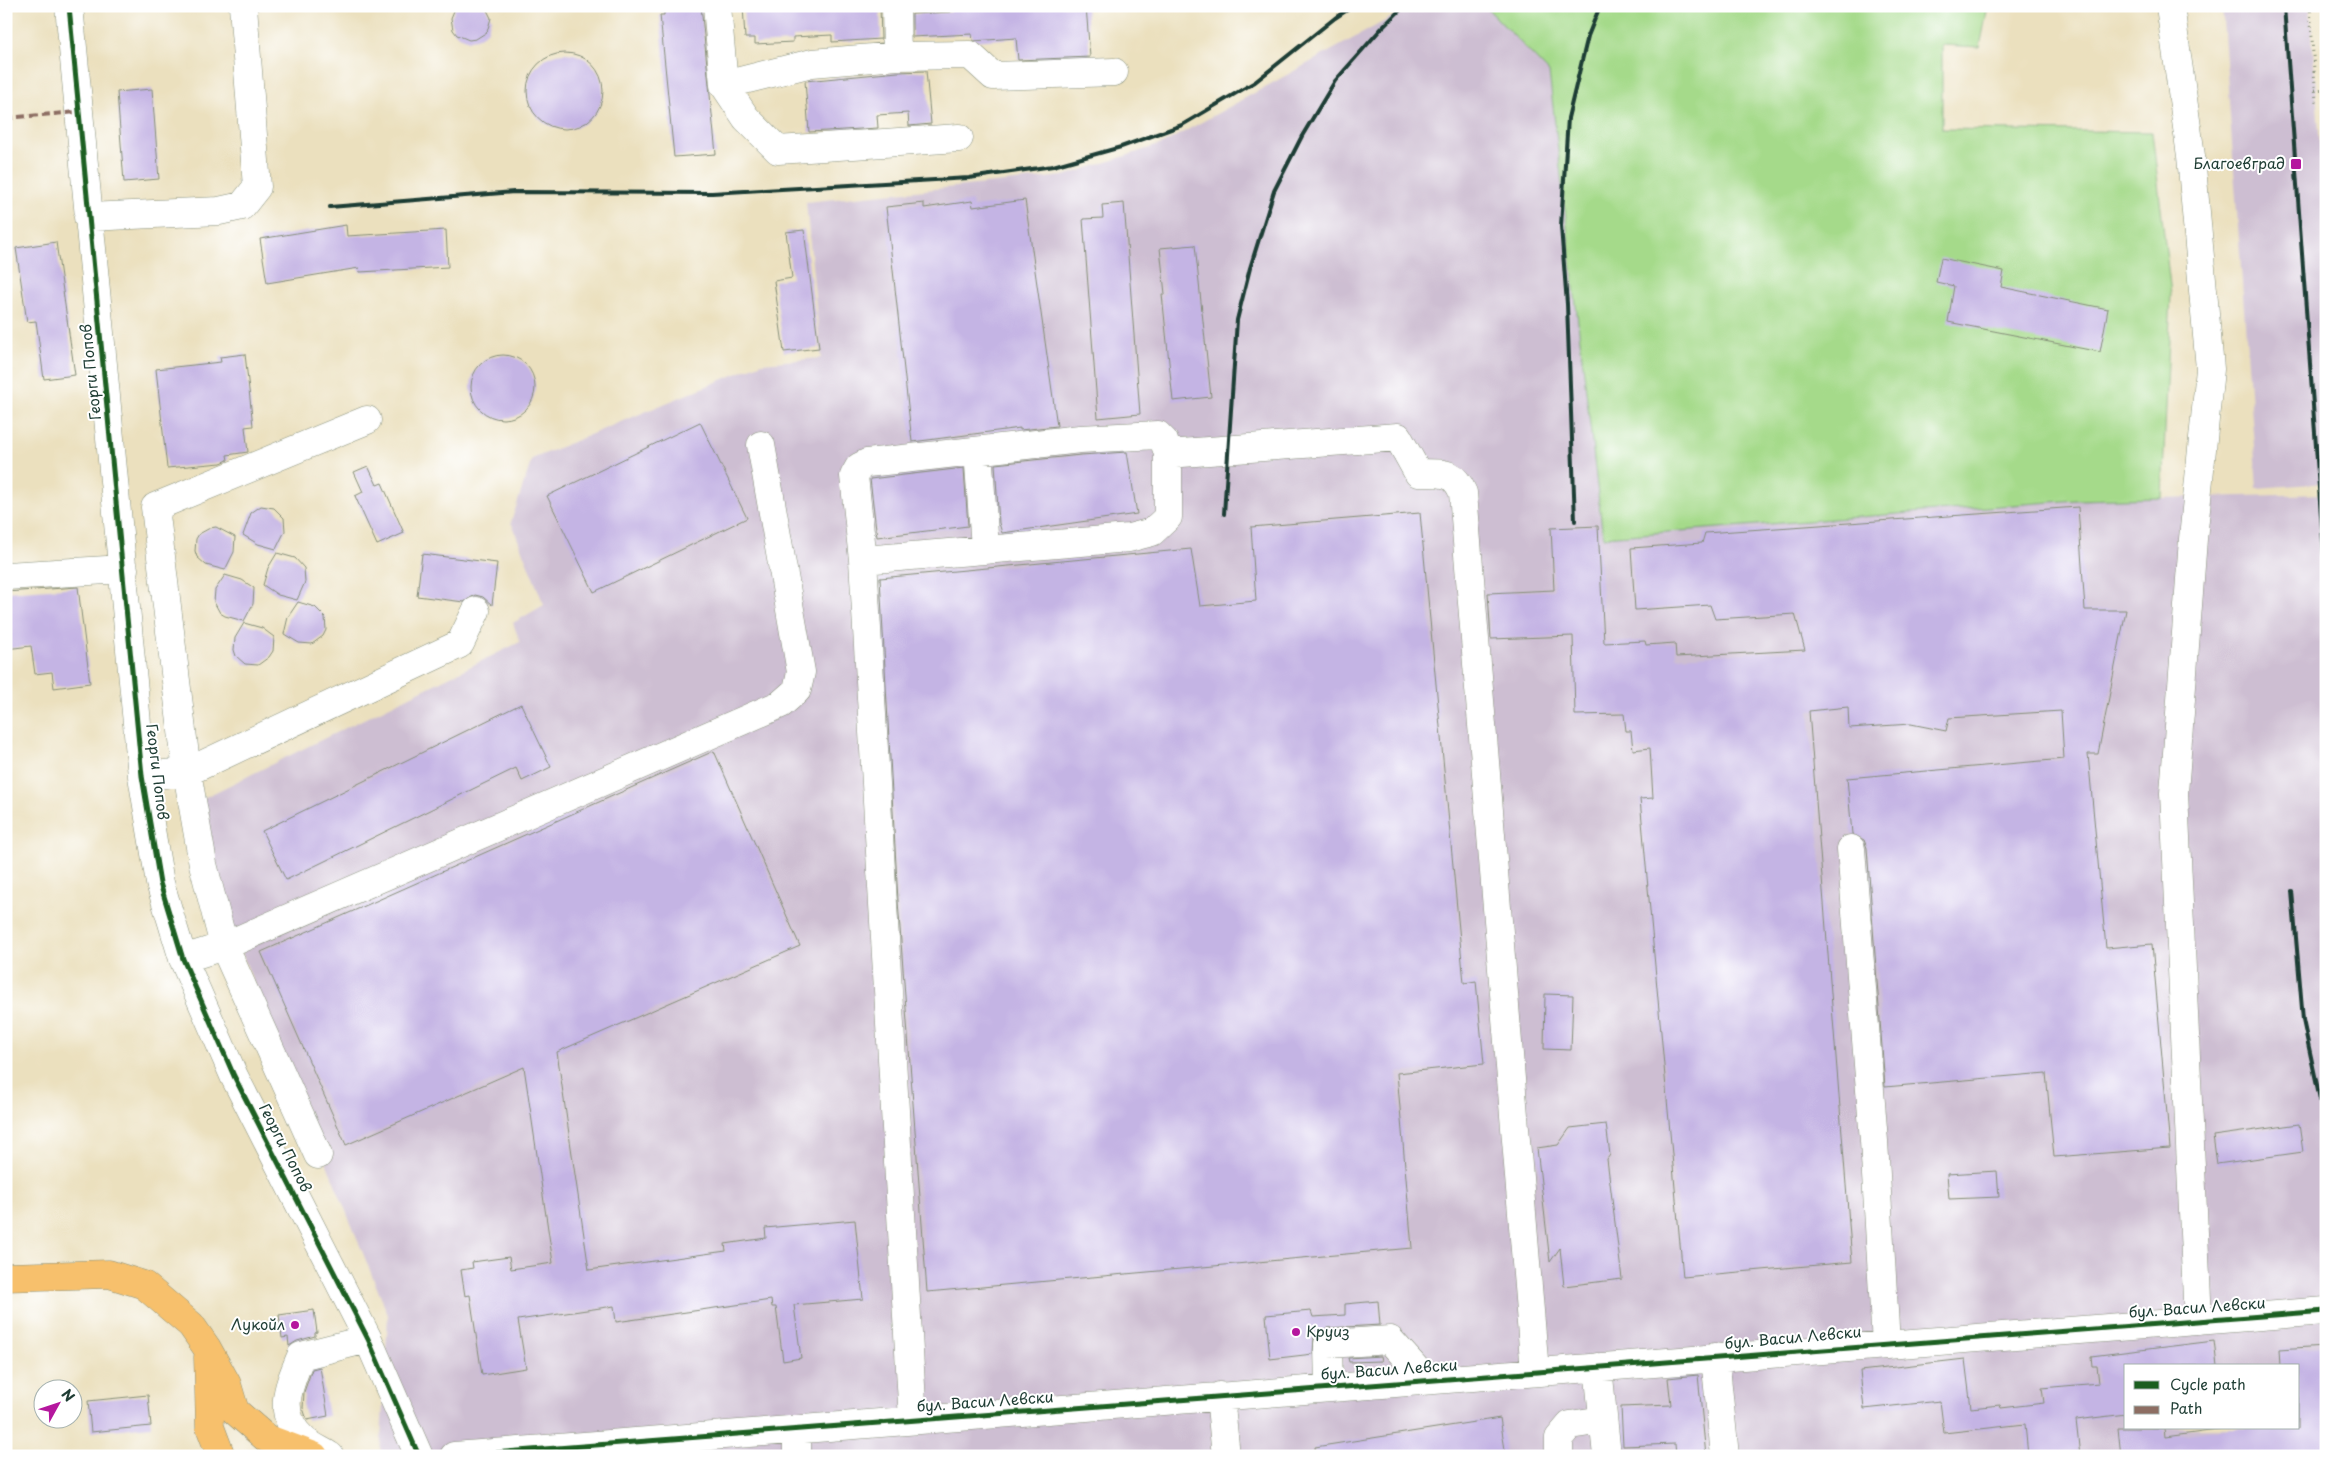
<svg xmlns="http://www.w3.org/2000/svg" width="2332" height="1462" viewBox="0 0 2332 1462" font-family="'Playpen Sans',sans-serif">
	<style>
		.industrial { fill: #cdbed2; fill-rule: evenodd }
		.green { fill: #a5da8a; stroke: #628c5f }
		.building { fill: #c4b4e4 }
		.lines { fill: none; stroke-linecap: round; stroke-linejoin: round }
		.minor-casing { stroke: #858e79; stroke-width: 29 }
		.major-casing { stroke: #858e79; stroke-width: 29 }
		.path { stroke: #858e79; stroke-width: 3; stroke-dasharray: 1 4; stroke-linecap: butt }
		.minor { stroke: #fff; stroke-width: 28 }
		.major { stroke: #f7c06c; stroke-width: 28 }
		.rail { stroke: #1f3d34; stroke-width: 4 }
		.quiet { stroke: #8d6e63; stroke-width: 4; stroke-dasharray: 8 4; stroke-linecap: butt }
		.cycleway-casing { stroke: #fff; stroke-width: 8 }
		.cycleway { stroke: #1b5e20; stroke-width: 5 }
		.poi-dot { fill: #b5179e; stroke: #fff; stroke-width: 2 }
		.labels { text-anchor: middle; stroke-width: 4; stroke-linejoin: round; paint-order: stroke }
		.poi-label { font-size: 15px; fill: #1f3d34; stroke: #fff; text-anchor: end }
		.street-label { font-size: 15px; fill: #1f3d34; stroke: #fff }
	</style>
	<rect width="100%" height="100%" fill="#fff"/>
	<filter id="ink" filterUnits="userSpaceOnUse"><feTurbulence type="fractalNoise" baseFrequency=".02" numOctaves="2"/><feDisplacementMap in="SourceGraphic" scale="10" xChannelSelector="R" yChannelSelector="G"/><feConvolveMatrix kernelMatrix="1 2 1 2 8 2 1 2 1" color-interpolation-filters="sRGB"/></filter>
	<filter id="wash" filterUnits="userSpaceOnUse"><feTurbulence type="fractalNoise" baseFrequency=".0096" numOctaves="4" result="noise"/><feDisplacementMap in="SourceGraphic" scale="20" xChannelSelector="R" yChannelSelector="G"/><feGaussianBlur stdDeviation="1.12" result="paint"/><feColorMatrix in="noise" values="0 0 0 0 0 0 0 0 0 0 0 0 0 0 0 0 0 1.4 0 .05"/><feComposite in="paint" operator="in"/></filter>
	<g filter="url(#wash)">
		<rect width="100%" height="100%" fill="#ebe0be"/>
		<!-- industrial -->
		<path class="industrial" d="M1412,6H1485L1549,72L1603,536L2076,500L2326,494V1456H380L388,1315L183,808L520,642L513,623L544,605L511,522L532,459L762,363L821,358L806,202L1064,176L1162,144ZM2126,1366H2298V1428H2126Z
			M2222,6H2310L2326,230V483L2257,488Z"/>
		<!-- green -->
		<path class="green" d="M1485,6H1988L1980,47L1942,45V129L2152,132L2171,294L2162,498L2076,500L1603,537L1549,72Z"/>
		<g id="blocks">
			<!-- building -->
			<path class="building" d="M456,6H485L491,18L487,32L476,39L469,40L457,35L453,30L451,18Z
				M664,6H701L716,154L674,157L660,15H664Z
				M743,6H880L881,39L832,42V35L793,37V42L755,44V38H745Z
				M951,6H1086L1090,57L1018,60L1016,38L973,41L972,34L912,37V14L951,12Z
				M527 91a38 38 0 1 1 76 0a38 38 0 1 1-76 0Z
				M926,71L931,124L909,126L908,113L877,115L878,128L809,132L805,81L898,72Z
				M152,89L159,179L124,182L117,92Z
				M1025,200L1057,426L1020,430V428L912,442L886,207L924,203V208L972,201L973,207Z
				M1124,203L1140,414L1098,418L1083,219L1103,218L1102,205Z
				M346,225L347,236L446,230L448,267L360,272L359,268L267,283L260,239Z
				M804,230L819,348L784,352L774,281L792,278L786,232Z
				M56,242L75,375L44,379L36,321L27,322L16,248Z
				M1195,245L1211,397L1173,401L1162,294H1165L1160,248Z
				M1941,258L2004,271L2001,287L2108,309L2100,352L1948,322L1954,286L1936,282Z
				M245,354L253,426L245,427L248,452L227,455L228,460L221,463L167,468L156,369L221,362L220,357Z
				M471 387a32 32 0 1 1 64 0a32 32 0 1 1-64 0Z
				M700,422L747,518L594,592L547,496Z
				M1127,452L1137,514L1002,533L999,523L995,464L1081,455Z
				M368,466L377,485L382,483L404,533L377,545L355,496L363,492L354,472Z
				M964,468L968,526L877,537L870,479Z
				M261,506L274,508L284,518L285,531L276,549L258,544L243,535L251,513Z
				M2078,507L2085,610H2126L2098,754H2088L2106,948L2152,944L2170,1148L2054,1157L2046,1073L1885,1087L1867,848L1864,840L1852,834L1847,778L2064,759L2061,711L1949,718L1946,731L1911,724L1849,728L1848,707L1809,711L1852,1262L1683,1277L1640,799L1653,798L1650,748L1633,750L1631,731H1626L1624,714L1575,715L1573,636L1491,639L1488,593L1554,590L1551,528L1598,526L1604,643L1645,641L1646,645L1675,643L1676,657L1805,650L1795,614L1715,619L1710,605L1635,610L1631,548L1702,543L1705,533Z
				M1420,513L1464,983L1476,981L1484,1064L1397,1073L1412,1248L927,1292L898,901L880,578L1191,549L1200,606L1256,601L1251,527Z
				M216,527L235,537L234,552L225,570L206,565L197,557L195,551L196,539L199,534L210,528Z
				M277,553L295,558L304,568L305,582L297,600L278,595L263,585L268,568Z
				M422,554L497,563L492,605L483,597L475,595L464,602L417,596Z
				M225,575L242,580L254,588L253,604L244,621L225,616L220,613L214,602L215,590Z
				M78,587L90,683L54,688L52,672L35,674L31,646L6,649V592Z
				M298,602L315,607L325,617L326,630L323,636L312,644L299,643L284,634L288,617Z
				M244,623L262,628L274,637L273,651L269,657L258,665L245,664L236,656L234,650L235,638Z
				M521,704L551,767L522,781L516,768L286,880L262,831Z
				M714,751L800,946L557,1052L589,1270L726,1251L725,1244L766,1238L765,1228L855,1220L863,1299L794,1305L801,1358L783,1361L776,1307H772L771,1300L616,1322L614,1306L518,1320L526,1368L482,1375L470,1295L465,1296L461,1270L473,1268L472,1262L509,1257L511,1269L553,1263L524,1067L346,1145L261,952Z
				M1545,994L1573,995L1571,1050L1544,1049Z
				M1606,1124L1610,1155L1607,1159L1622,1279L1564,1286L1560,1248L1550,1262L1537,1148L1558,1145L1570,1128Z
				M2299,1124L2303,1152L2217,1164L2213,1136Z
				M1997,1171L1999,1197L1949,1199L1947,1174Z
				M1378,1301L1380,1325L1327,1328L1314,1336L1313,1354L1270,1359L1266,1315L1311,1311L1313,1317L1345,1315V1304Z
				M314,1310L317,1332L315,1333V1336L297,1341L289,1346L288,1337L282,1338L279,1315Z
				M2214,1341L2217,1366H2126V1414L2076,1420L2080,1456H2028L2025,1424L1944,1433L1940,1401L1864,1409L1860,1371L1965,1359L1971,1408L2000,1405L2001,1408L2044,1403L2042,1388L2099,1383L2097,1366H2092L2091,1356Z
				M2324,1346L2326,1456H2121L2118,1428H2164L2165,1437L2232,1428H2298V1366H2280L2279,1349Z
				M1381,1356L1382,1361L1349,1362L1348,1358Z
				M320,1367L328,1416L307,1420L303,1408L304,1392L312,1369Z
				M1698,1375L1706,1456H1676L1675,1444L1623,1446L1621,1407L1671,1405L1668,1378Z
				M148,1395L151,1426L91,1432L88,1401Z
				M1500,1418L1506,1456H1316L1315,1447Z"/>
		</g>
	</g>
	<g filter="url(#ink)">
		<use href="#blocks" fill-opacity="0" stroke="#858e79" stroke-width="1"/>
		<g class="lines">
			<defs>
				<path id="minor" d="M69,6L142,776L160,883L183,959L234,1076L368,1339L419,1456
					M717,6L724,85L746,118L778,150L959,138
					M896,6L897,56
					M2170,6L2191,156L2210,369L2193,539L2174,793L2198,1321
					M724,85L812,63L897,56L970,55L993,76L1114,72
					M88,217L219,211L242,206L257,187L243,6
					M978,451L985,548
					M863,560L854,476L859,467L867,463L1080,439L1158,435L1164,441L1168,454
					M6,576L124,569
					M142,776L187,772L155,507L367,420
					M1851,849L1874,1141L1886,1344
					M183,959L224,946L203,864L187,772L460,644L476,611
					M318,1155L224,946L781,704L797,690L801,672L761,445
					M1715,1357L1725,1456
					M1598,1367L1607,1456
					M1329,1388L1328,1344L1390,1340L1426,1380
					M1220,1396L1226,1456
					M913,1420L863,560L1129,538L1152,532L1168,517V454L1398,437L1418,473C1441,474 1453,469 1463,493L1535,1372
					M330,1456C321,1450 310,1446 303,1439C275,1414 289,1385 301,1356L368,1339
					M454,1456L2326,1311
					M797,1456V1431
					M1559,1456V1438L1570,1425L1603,1420"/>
				<path id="major" d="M6,1277L109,1274L144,1285L191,1325L207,1348L227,1384L235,1411L266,1438L314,1456
					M208,1357L210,1427L221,1456"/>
			</defs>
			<!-- minor casing -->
			<use href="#minor" class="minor-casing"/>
			<!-- major casing -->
			<use href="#major" class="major-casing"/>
			<!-- path -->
			<path class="path" d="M2310,6L2316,102
				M2315,90L2326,89"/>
			<!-- minor -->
			<use href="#minor" class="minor"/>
			<!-- major -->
			<use href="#major" class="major"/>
			<!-- rail -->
			<path class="rail" d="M2284,6L2326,584
				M330,207L514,192L712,193L969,178L1053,166L1121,147L1182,125L1255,82L1335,18L1353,6
				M2324,324L2326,335
				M1224,514L1237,320L1250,268L1274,191L1302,136L1335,81L1380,30L1404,6
				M1575,521L1567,304L1561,226L1568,118L1588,36L1600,6
				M2292,891L2303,1020L2326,1127"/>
			<!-- quiet -->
			<path class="quiet" d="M6,118L78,112"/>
			<defs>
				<path id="cycleway" d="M69,6L142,776L160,883L183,959L234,1076L368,1339L419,1456
					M454,1456L2326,1311"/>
			</defs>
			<!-- cycleway casing -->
			<use href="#cycleway" class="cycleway-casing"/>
			<!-- cycleway -->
			<use href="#cycleway" class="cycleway"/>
		</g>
	</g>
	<!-- markers -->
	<g class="poi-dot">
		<rect x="2290" y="158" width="12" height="12" rx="2.5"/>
		<circle cx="295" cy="1325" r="5"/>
		<circle cx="1296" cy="1332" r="5"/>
	</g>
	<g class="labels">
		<!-- poi labels -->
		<g class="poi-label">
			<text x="2285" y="169">Благоевград</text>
			<text x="285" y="1330">Лукойл</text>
			<text x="1306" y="1337" text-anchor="start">Круиз</text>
		</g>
		<!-- street labels -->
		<g class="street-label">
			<text transform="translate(91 372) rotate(-96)" y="5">Георги Попов</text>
			<text transform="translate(157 772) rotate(83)" y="5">Георги Попов</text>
			<text transform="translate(285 1148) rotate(63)" y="5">Георги Попов</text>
			<text transform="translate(2197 1308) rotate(-4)" y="5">бул. Васил Левски</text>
			<text transform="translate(1793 1338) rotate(-5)" y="5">бул. Васил Левски</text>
			<text transform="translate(1389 1370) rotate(-4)" y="5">бул. Васил Левски</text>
			<text transform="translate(985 1402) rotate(-4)" y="5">бул. Васил Левски</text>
		</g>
	</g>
	<!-- margin -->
	<rect width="2332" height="1462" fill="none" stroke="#fff" stroke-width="25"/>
	<!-- legend -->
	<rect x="2124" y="1364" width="175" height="65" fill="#ffffff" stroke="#a5b1ae"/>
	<rect x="2134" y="1381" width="25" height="8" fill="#1b5e20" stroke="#a5b1ae"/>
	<text x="2170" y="1390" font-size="15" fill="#1f3d34">Cycle path</text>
	<rect x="2134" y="1406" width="25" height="8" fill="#8d6e63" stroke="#a5b1ae"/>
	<text x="2170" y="1414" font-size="15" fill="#1f3d34">Path</text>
	<!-- north arrow -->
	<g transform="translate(58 1404) rotate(50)"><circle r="24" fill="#ffffff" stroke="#a5b1ae"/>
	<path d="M0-4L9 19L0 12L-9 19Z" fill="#b5179e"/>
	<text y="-8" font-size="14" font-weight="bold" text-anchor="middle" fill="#1f3d34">N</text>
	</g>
</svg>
